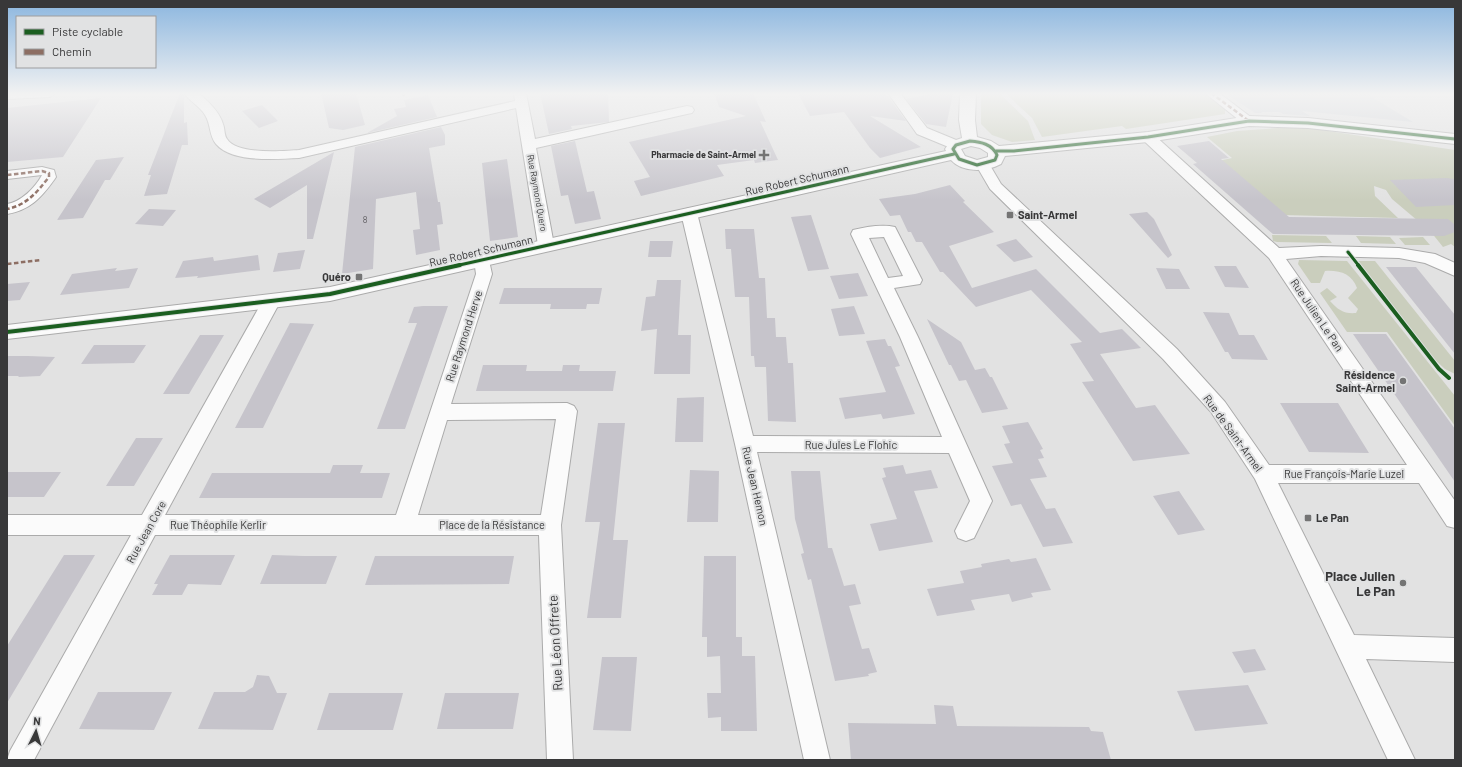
<svg xmlns="http://www.w3.org/2000/svg" width="1462" height="767" viewBox="0 0 1462 767" font-family="Barlow,sans-serif">
	<style>
		.built { fill: #d1d4d9 }
		.green { fill: #cacebd }
		.building { fill: #c6c4cb }
		.lines { fill: none; stroke-linecap: round; stroke-linejoin: round }
		.street-casing { stroke: #ababab; stroke-width: 2 }
		.secondary-casing { stroke: #ababab; stroke-width: 2 }
		.street { fill: #fbfbfb; fill-rule: evenodd }
		.secondary { fill: #fbfbfb; fill-rule: evenodd }
		.quiet { stroke: #8d6e63; stroke-width: 2.5; stroke-dasharray: 4.5 2.5; stroke-linecap: butt }
		.cycleway-far1-casing { stroke: #e1e2e3; stroke-width: 5 }
		.cycleway-casing { stroke: #e1e2e3; stroke-width: 6 }
		.cycleway-far1 { stroke: #1b5e20; stroke-width: 3 }
		.cycleway { stroke: #1b5e20; stroke-width: 4 }
		.poi-dot { fill: #747474; stroke: #e1e2e3; stroke-width: 1.5 }
		.labels { text-anchor: middle; stroke-width: 4; stroke-linejoin: round; paint-order: stroke }
		.far-poi-label { font-size: 9px; font-weight: bold; fill: #383839; stroke: #e1e2e3; text-anchor: end }
		.far-street-label { font-size: 9px; fill: #383839; stroke: #e1e2e3 }
		.number-label { font-size: 9px; fill: #5c5b5e }
		.street-label { font-size: 11px; fill: #383839; stroke: #e1e2e3 }
		.poi-label { font-size: 11px; font-weight: bold; fill: #383839; stroke: #e1e2e3; text-anchor: start }
		.near-poi-label { font-size: 13px; font-weight: bold; fill: #383839; stroke: #e1e2e3; text-anchor: end }
		.near-street-label { font-size: 13px; fill: #383839; stroke: #e1e2e3 }
	</style>
	<rect width="100%" height="100%" fill="#e2e2e2"/>
	<!-- built -->
	<path class="built" d="M1225,93H1373L1370,96L1413,122L1302,111L1310,116L1283,114L1280,112H1261L1262,113H1255Z"/>
	<!-- green -->
	<path class="green" d="M981,93H999L1028,121L1035,140L1012,142L992,135L981,124Z
		M1005,93H1203L1225,109V114L1126,129L1122,126L1042,137L1032,118Z
		M1277,128H1308L1455,150V247L1451,244L1443,247L1431,232L1392,199L1386,190L1374,186L1375,196L1398,218L1283,215L1218,161L1232,158L1207,137L1237,131Z
		M1272,235L1326,236L1332,243L1277,242L1273,241Z
		M1356,236L1390,237L1396,244L1361,243Z
		M1423,237L1430,245H1405L1399,238Z
		M1299,260L1347,261L1455,396V426L1387,332H1347L1320,293L1327,288L1337,297L1330,301C1338,310 1344,314 1356,313L1358,309L1348,298L1357,288C1352,274 1340,270 1325,271L1320,283H1311L1298,264Z
		M1358,261H1375L1455,361V374L1445,369L1434,359Z"/>
	<!-- building -->
	<path class="building" d="M180,93H183L184,95V123L187,122L188,145H182L167,194L144,196L151,175H148Z
		M321,93H356L365,125L343,130L329,128Z
		M540,93H608L609,122L571,126L572,129L549,134Z
		M714,93H753L766,122L760,121L778,160L755,163L754,160L717,165L724,176L641,196L634,181L650,177L629,142L746,116L719,107Z
		M798,93H883L888,96L906,121L870,116L921,147L880,158L870,148L844,112L810,116Z
		M935,93H953L946,127L926,124L906,99Z
		M428,95L437,117L367,133L397,116L394,109L406,107L404,100Z
		M101,98L63,157L7,162V108Z
		M262,105L278,121L259,128L242,111Z
		M441,127L445,135V145L429,148L438,202H440L443,224L437,225L440,250L416,255L413,230L420,229L416,192L376,199L373,269L342,274L355,147Z
		M575,141L587,192L594,191L601,219L575,224L568,195L561,196L551,146Z
		M1209,141L1229,158L1221,159L1289,217L1448,219L1455,225V232L1444,236L1273,234L1193,164L1197,163L1177,146Z
		M334,152L313,239H307V185L270,208L254,199Z
		M124,157L110,180H105L83,218L57,220L96,160Z
		M507,159L518,237L490,241L482,163Z
		M1446,178L1455,179V205L1416,207L1390,180Z
		M950,185L965,201L963,202L994,232L949,246L972,288L1036,269L1100,333L1122,329L1141,348L1100,354L1136,408L1155,405L1190,454L1133,461L1082,382L1094,381L1070,344L1082,342L1031,290L976,307L943,272H940L922,242H916L911,232H908L900,215L890,216L879,199L915,194Z
		M149,209L176,210L163,226L135,224Z
		M1147,212L1154,219L1172,255L1168,258L1129,214Z
		M811,215L829,269L808,271L791,217Z
		M725,229H754L759,278H765L767,318H775L776,337H786L788,363H793L796,422L768,421L766,367H755L754,356H751L749,297H735L731,249H726Z
		M1016,239L1033,257L1014,262L996,245Z
		M650,241H673L671,257H648Z
		M305,250L300,269L273,272L278,253Z
		M258,255L260,270L197,278L198,276L175,278L183,261L213,257L214,261Z
		M1214,266H1236L1249,288L1225,287Z
		M1386,267H1416L1455,315V354Z
		M117,268L115,271L138,268L129,288L60,295L72,274Z
		M1156,268L1179,269L1190,289H1166Z
		M858,273L868,296L839,299L830,276Z
		M657,280H681L678,335H691L690,374H654L657,329L641,331L646,297L655,296Z
		M30,282L20,300L7,301V284Z
		M504,288H602L599,304H587L586,309H550L551,304H499Z
		M423,306H448L405,429H377L417,323H408L414,307Z
		M854,306L865,334L839,336L831,309Z
		M1203,312L1229,313L1239,335H1254L1268,360L1232,359L1228,352H1225Z
		M927,319L961,342L975,370L985,368L990,377H992L1008,409L982,413L966,380L959,381L951,365H949Z
		M290,323L314,324L263,428H235Z
		M1353,334H1386L1455,429V482Z
		M200,335H224L189,394H163Z
		M885,339L888,346H891L900,366L895,367L915,414L883,419L881,414L845,419L839,398L886,392L866,341Z
		M94,345H146L134,363L81,364Z
		M7,356H28L55,357L40,376L18,377L19,376H7Z
		M483,365H527L526,371H562L563,365H580L579,371H616L613,391H476Z
		M704,397L703,442H675L677,398Z
		M1280,403H1338L1369,453L1309,452Z
		M1028,422L1043,449L1040,450L1044,458L1038,459L1047,477L1030,479L1046,509L1055,508L1073,543L1043,547L1021,504L1011,506L992,466L1013,463L1004,444L1010,443L1002,426Z
		M598,423H625L613,540H628L621,618H587L600,522H585Z
		M136,438H163L134,486H106Z
		M333,465H363L360,473H390L382,498H199L212,473H330Z
		M903,465L906,474L931,470L938,488L914,491L933,542L879,551L870,524L897,519L882,478L886,477L883,468Z
		M690,470L719,471L718,522H687Z
		M791,471H820L828,548H832L844,586L855,584L861,604L849,606L862,649L869,648L877,672L868,674L869,676L835,681L811,579L808,580L801,554L804,553L795,519Z
		M7,472H61L44,497H7Z
		M1179,491L1205,530L1178,535L1153,496Z
		M64,555H95L7,703V646Z
		M170,555H235L221,585L188,584L182,595H152L158,584H154Z
		M272,555L304,556H337L326,584H260Z
		M375,556H514L509,584L365,585Z
		M704,556H736V637H742V656H755L757,731H721V717L708,718L707,693H721L720,656L707,657V637H702Z
		M1036,558L1051,590L1031,593L1033,597L1012,602L1009,594L971,600L975,610L937,616L927,589L964,583L960,571L982,567L981,564L1009,559L1011,562Z
		M1255,649L1266,670L1244,673L1232,652Z
		M602,657H637L631,731L593,730Z
		M257,675L269,676L277,693H287L273,730L198,729L214,692H245L253,687Z
		M1248,685L1268,724L1195,731L1177,691Z
		M98,692H172L154,730L79,729Z
		M329,693H403L393,730H317Z
		M445,693H519L513,729H437Z
		M934,705L953,706L957,726L1089,727L1091,731L1103,732L1111,760H851L848,723L936,724Z"/>
	<g class="lines">
		<defs>
			<path id="street" d="M7,93H56L50,97L7,99Z
				M184,93H198C208,101 219,111 223,124C225,129 224,135 227,139C237,155 283,151 299,150L515,101L514,93H526L535,139L687,106L692,107L694,110L692,113L687,114L536,148L554,245L552,249L546,250L540,249L538,245L516,108L299,158C276,159 232,163 216,144C209,136 211,124 205,115C200,106 189,101 184,93Z
				M888,93H900L927,128L961,142L963,145L961,148H951L917,134Z
				M1205,93H1219L1256,121L1254,124H1244Z
				M1148,133L1153,134L1279,248L1321,246L1399,248L1435,254L1455,263V276L1425,263L1399,258L1321,256L1286,259L1455,501V528L1447,526L1419,483H1278L1354,635L1455,638V662L1366,659L1415,760H1388L1255,479L1211,412L1163,359L990,189L976,165L978,162H988L1001,184L1177,349L1225,402L1269,465H1407L1269,258L1143,140L1141,137L1143,134Z
				M42,167L54,170L56,177L54,180C41,198 30,210 7,214V204C21,202 35,188 42,175L7,179V171Z
				M689,208L694,210L697,213L753,436L942,437L900,337L851,234L853,230C865,227 883,224 895,227L922,280L920,284L894,288L918,337L992,501L974,538L966,541L958,538L955,531L970,501L949,453L757,452L830,760H804L735,444L681,213L684,210ZM884,237L903,276L888,278L869,238Z
				M482,255L488,256L492,274L451,404L567,403L574,406L577,411L561,525L573,760H547L539,535H155L34,760H7L10,751L131,535H7V515H142L262,302L265,298L271,296L277,298L280,302L165,515H396L476,274L474,260L476,256ZM556,419L541,515H418L447,420Z"/>
			<path id="secondary" d="M960,93H976L975,120L977,137L991,141L999,146L1148,132L1249,116L1308,118L1455,134V144L1308,128L1249,126L1148,142L1005,156L1001,164C986,172 963,173 951,160L330,301L7,339V325L330,287L946,151L945,149L950,142L962,138L959,120ZM971,146L980,148L988,153V157L977,160L965,156L961,149Z"/>
		</defs>
		<!-- street casing -->
		<use href="#street" class="street-casing"/>
		<!-- secondary casing -->
		<use href="#secondary" class="secondary-casing"/>
		<!-- street -->
		<use href="#street" class="street"/>
		<!-- secondary -->
		<use href="#secondary" class="secondary"/>
		<!-- quiet -->
		<path class="quiet" d="M403,93L404,96
			M1211,93L1249,121
			M7,175L42,171L49,173V177C37,192 27,205 7,209
			M7,264L41,260"/>
		<defs>
			<path id="cycleway-far1" d="M970,141C981,142 992,144 997,155L995,160L977,165L959,159L953,149L956,145Z
				M996,151H1014L1148,137L1249,121L1308,123L1455,139
				M1348,252L1359,266
				M455,266L954,154"/>
			<path id="cycleway" d="M1358,265L1439,369L1449,378
				M7,332L330,294L460,265"/>
		</defs>
		<!-- cycleway-far1 casing -->
		<use href="#cycleway-far1" class="cycleway-far1-casing"/>
		<!-- cycleway casing -->
		<use href="#cycleway" class="cycleway-casing"/>
		<!-- cycleway-far1 -->
		<use href="#cycleway-far1" class="cycleway-far1"/>
		<!-- cycleway -->
		<use href="#cycleway" class="cycleway"/>
	</g>
	<!-- sky -->
	<linearGradient id="sky" x2="0" y2="1"><stop stop-color="#8bb6df"/><stop offset="0.47" stop-color="#f2f2f2"/><stop offset="1" stop-color="#f2f2f2" stop-opacity="0"/></linearGradient>
	<rect width="1462" height="200" fill="url(#sky)"/>
	<!-- markers -->
	<g class="poi-dot">
		<path d="M762 149h4v4h4v4h-4v4h-4v-4h-4v-4h4z"/>
		<rect x="1006" y="211" width="8" height="8" rx="2"/>
		<rect x="355" y="273" width="8" height="8" rx="2"/>
		<circle cx="1403" cy="381" r="4"/>
		<rect x="1304" y="514" width="8" height="8" rx="2"/>
		<circle cx="1403" cy="583" r="4"/>
	</g>
	<g class="labels">
		<!-- far-poi labels -->
		<g class="far-poi-label">
			<text x="756" y="158">Pharmacie de Saint-Armel</text>
		</g>
		<!-- far-street labels -->
		<g class="far-street-label">
			<text transform="translate(537 193) rotate(80)" y="3">Rue Raymond Quero</text>
		</g>
		<!-- number labels -->
		<g class="number-label">
			<text x="365" y="223">8</text>
		</g>
		<!-- street labels -->
		<g class="street-label">
			<text transform="translate(797 180) rotate(-13)" y="4">Rue Robert Schumann</text>
			<text transform="translate(481 251) rotate(-13)" y="4">Rue Robert Schumann</text>
			<text transform="translate(1317 315) rotate(56)" y="4">Rue Julien Le Pan</text>
			<text transform="translate(464 336) rotate(-72)" y="4">Rue Raymond Herve</text>
			<text transform="translate(1233 433) rotate(54)" y="4">Rue de Saint-Armel</text>
			<text x="851" y="449">Rue Jules Le Flohic</text>
			<text x="1344" y="478">Rue François-Marie Luzel</text>
			<text transform="translate(755 486) rotate(77)" y="4">Rue Jean Hemon</text>
			<text x="218" y="529">Rue Théophile Kerlir</text>
			<text x="492" y="529">Place de la Résistance</text>
			<text transform="translate(146 532) rotate(-61)" y="4">Rue Jean Core</text>
		</g>
		<!-- poi labels -->
		<g class="poi-label">
			<text x="1018" y="219">Saint-Armel</text>
			<text x="351" y="281" text-anchor="end">Quéro</text>
			<text x="1395" y="379" text-anchor="end">Résidence<tspan x="1395" dy="13">Saint-Armel</tspan></text>
			<text x="1316" y="522">Le Pan</text>
		</g>
		<!-- near-poi labels -->
		<g class="near-poi-label">
			<text x="1395" y="581">Place Julien<tspan x="1395" dy="15">Le Pan</tspan></text>
		</g>
		<!-- near-street labels -->
		<g class="near-street-label">
			<text transform="translate(555 643) rotate(-93)" y="5">Rue Léon Offrete</text>
		</g>
	</g>
	<!-- border -->
	<rect width="1462" height="767" fill="none" stroke="#383839" stroke-width="16"/>
	<!-- legend -->
	<rect x="16" y="16" width="140" height="52" fill="#e1e2e3" stroke="#9d9e9f"/>
	<rect x="24" y="29" width="20" height="6" fill="#1b5e20" stroke="#9d9e9f"/>
	<text x="52" y="36" font-size="12" fill="#383839">Piste cyclable</text>
	<rect x="24" y="49" width="20" height="6" fill="#8d6e63" stroke="#9d9e9f"/>
	<text x="52" y="56" font-size="12" fill="#383839">Chemin</text>
	<!-- north arrow -->
	<g transform="translate(36 731) rotate(5)" stroke="#e1e2e3" stroke-width="3" paint-order="stroke">
	<path d="M0-3L7 15L0 10L-7 15Z" fill="#383839"/>
	<text y="-6" font-size="11" font-weight="bold" text-anchor="middle" fill="#383839">N</text>
	</g>
</svg>
